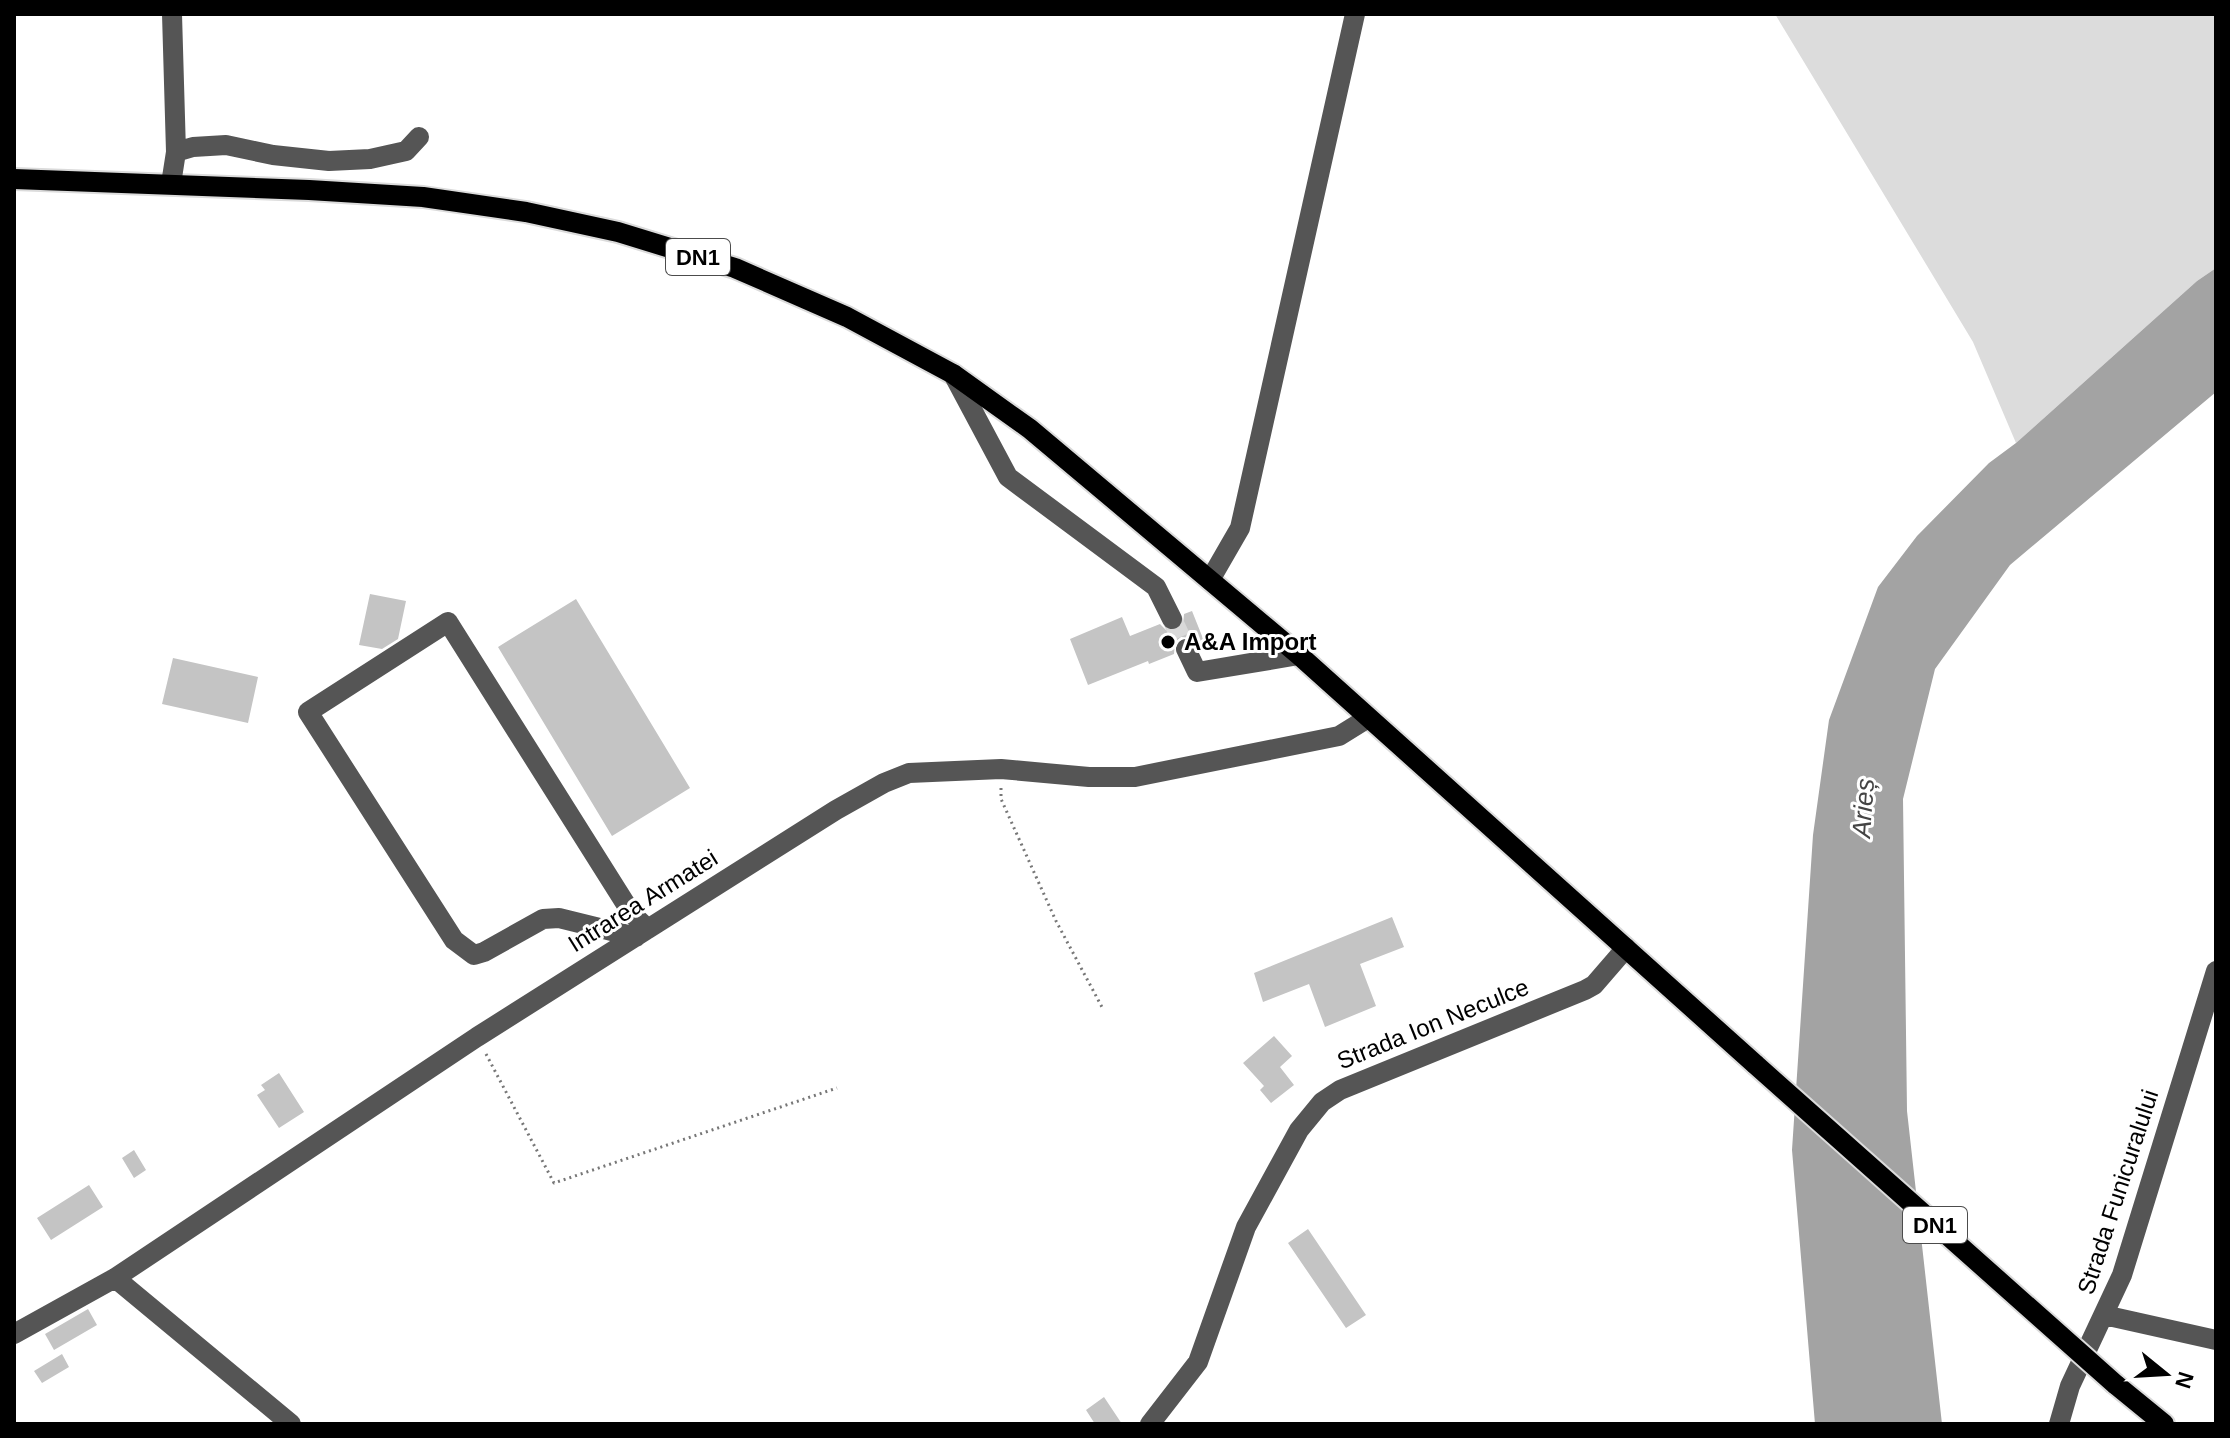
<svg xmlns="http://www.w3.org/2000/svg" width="2230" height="1438" viewBox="0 0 2230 1438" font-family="Helvetica,sans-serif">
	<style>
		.green { fill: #dcdcdc }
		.water { fill: #a3a3a3 }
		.building { fill: #c4c4c4 }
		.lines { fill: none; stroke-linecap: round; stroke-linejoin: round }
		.minor-tunnel { stroke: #d9d9d9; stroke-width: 20; stroke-dasharray: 20 10; stroke-linecap: butt }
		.major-casing { stroke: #dbdbdb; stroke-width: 24 }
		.path { stroke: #777; stroke-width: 3; stroke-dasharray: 2 4; stroke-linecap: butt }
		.minor { stroke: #555; stroke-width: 20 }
		.major { stroke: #000; stroke-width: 20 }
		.major-bridge-casing { stroke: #dbdbdb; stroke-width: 24; stroke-linecap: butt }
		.major-bridge { stroke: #000; stroke-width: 20 }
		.poi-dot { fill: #000; stroke: #fff; stroke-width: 3 }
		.labels { text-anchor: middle; stroke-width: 6; stroke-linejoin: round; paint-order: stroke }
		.shield { fill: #fff; stroke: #4c4c4c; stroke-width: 2 }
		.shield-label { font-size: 22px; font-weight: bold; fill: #000 }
		.poi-label { font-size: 24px; font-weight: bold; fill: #000; stroke: #fff; text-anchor: start }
		.street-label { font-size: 24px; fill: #000; stroke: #fff }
		.water-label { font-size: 26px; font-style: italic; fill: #444; stroke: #fff }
	</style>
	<rect width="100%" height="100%" fill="#fff"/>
	<!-- green -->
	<path class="green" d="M1775,14H2216V268L2197,281L2016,443L1973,342Z"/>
	<!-- water -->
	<path class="water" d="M2216,268V392L2010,565L1935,669L1903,799L1907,1111L1942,1424H1815L1792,1150L1813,835L1829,720L1878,587L1917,536L1989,463L2016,443L2197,281Z"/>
	<!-- building -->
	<path class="building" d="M370,594L406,601L398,639L382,649L359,645Z
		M576,599L690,788L612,836L498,647Z
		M1192,611L1204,641L1198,644L1193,638L1181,637L1175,642L1174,654L1149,664L1148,661L1088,685L1070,639L1122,617L1130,636L1160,624L1166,630L1177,631L1183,625L1184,614Z
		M173,658L258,677L248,723L162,704Z
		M1392,917L1404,947L1360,964L1376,1006L1325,1027L1309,984L1263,1002L1254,973Z
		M1274,1036L1292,1056L1280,1067L1294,1085L1271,1103L1260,1090L1264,1086L1243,1063Z
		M279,1073L304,1112L279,1128L257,1095L265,1090L261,1085Z
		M134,1150L146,1170L134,1178L122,1158Z
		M89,1185L103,1207L51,1240L37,1218Z
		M1308,1229L1366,1315L1346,1328L1288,1243Z
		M88,1309L97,1325L54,1350L45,1334Z
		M62,1354L69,1367L42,1383L34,1371Z
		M1104,1397L1122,1424H1095L1086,1410Z"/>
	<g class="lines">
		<!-- minor-tunnel -->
		<path class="minor-tunnel" d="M1172,619L1186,649"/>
		<defs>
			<path id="major" d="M14,179L309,190L423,197L526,212L618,232L735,268L847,317L953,374L1030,429L1299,655L1756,1065
				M2115,1384L2164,1424"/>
		</defs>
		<!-- major casing -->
		<use href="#major" class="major-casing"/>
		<!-- path -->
		<path class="path" d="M1001,788V799L1056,921L1103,1009
			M486,1054L554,1183L837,1088"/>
		<!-- minor -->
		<path class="minor" d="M176,152L193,147L226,145L273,155L329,161L370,159L406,151L419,137
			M171,184L176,152L172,14
			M953,374L1008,477L1156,587L1172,619
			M1210,580L1240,528L1355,14
			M1186,649L1197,672L1299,655
			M636,937L559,918L543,919L484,952L474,955L454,940L308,712L448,622L632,914L648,929
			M115,1278L291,1424
			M2104,1315L2216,1340
			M14,1334L115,1278L477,1037L836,810L884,783L909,773L1001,769L1089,777H1135L1339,736L1368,718
			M1150,1424L1198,1362L1246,1227L1299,1130L1322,1102L1340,1090L1585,990L1594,985L1626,948
			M2059,1424L2070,1386L2122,1275L2216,971"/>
		<!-- major -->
		<use href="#major" class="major"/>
		<defs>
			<path id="major-bridge" d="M1756,1065L2115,1384"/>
		</defs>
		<!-- major-bridge casing -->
		<use href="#major-bridge" class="major-bridge-casing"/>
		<!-- major-bridge -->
		<use href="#major-bridge" class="major-bridge"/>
	</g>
	<!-- markers -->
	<circle class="poi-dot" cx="1168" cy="642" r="8"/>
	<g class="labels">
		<!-- shield labels -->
		<g class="shield">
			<rect x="666" y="239" width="64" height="36" rx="6"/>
			<rect x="1903" y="1207" width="64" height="36" rx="6"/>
		</g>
		<g class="shield-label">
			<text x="698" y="265">DN1</text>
			<text x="1935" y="1233">DN1</text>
		</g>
		<!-- poi labels -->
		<g class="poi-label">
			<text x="1184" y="650">A&amp;A Import</text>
		</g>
		<!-- street labels -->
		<g class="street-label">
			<text transform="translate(643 901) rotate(-32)" y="8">Intrarea Armatei</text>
			<text transform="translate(1433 1024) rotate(-22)" y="8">Strada Ion Neculce</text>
			<text transform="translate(2118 1192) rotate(-72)" y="8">Strada Funicuralului</text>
		</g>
		<!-- water labels -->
		<g class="water-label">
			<text transform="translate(1863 808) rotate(-86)" y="9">Arieș</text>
		</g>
	</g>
	<!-- border -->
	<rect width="2230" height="1438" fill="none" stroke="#000000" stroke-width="32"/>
	<!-- north arrow -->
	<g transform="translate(2166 1374) rotate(108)" stroke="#ffffff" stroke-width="6" paint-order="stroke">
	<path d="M0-6L14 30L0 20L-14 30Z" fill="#000000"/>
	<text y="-12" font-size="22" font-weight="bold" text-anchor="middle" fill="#000000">N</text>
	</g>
</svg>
